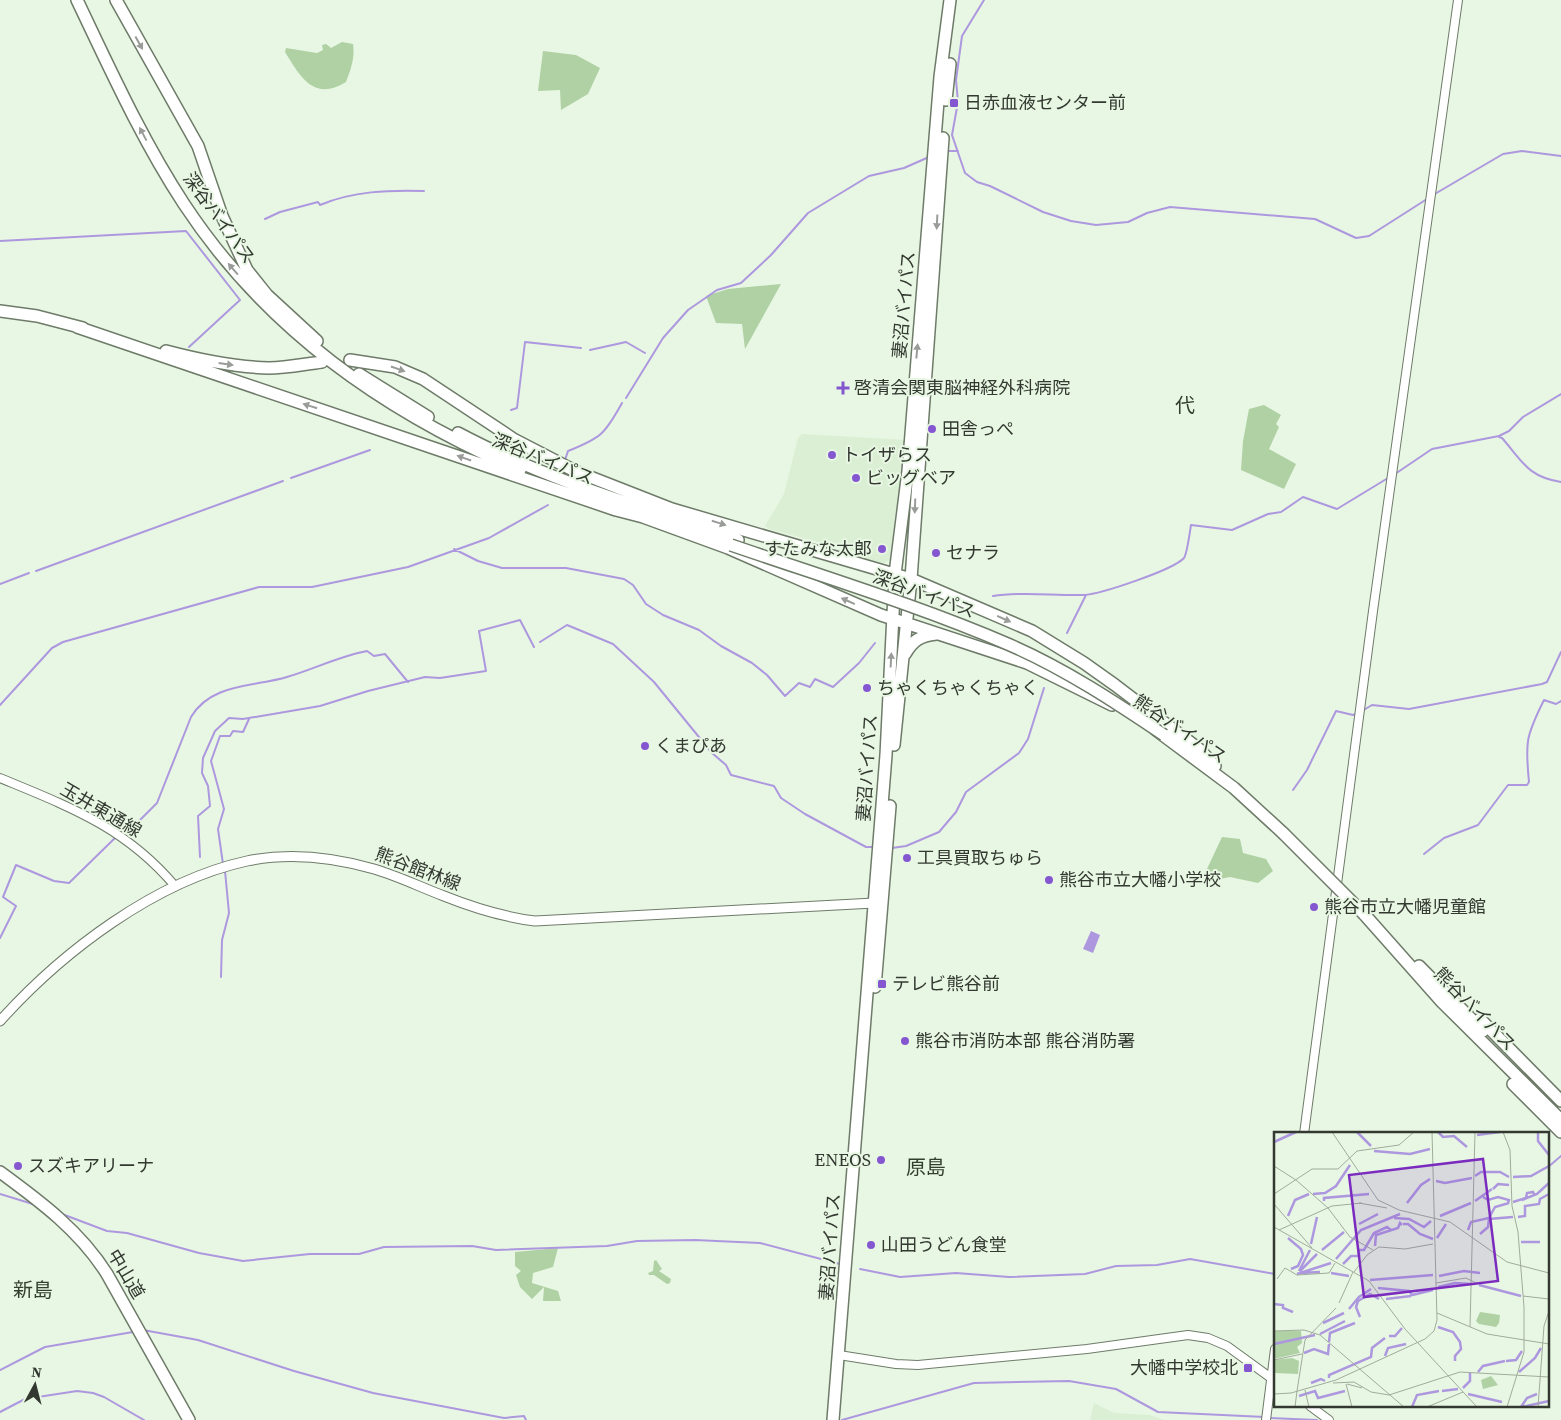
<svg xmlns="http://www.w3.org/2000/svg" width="1561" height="1420" viewBox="0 0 1561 1420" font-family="'Source Serif 4','Noto Sans JP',serif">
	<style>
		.built { fill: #daefd4 }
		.green { fill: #afd1a4 }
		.water { fill: #ad98df }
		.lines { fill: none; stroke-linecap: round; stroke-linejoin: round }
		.stream { stroke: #ad98df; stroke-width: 2 }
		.minor-casing { stroke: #6e7b69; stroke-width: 10 }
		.major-casing { stroke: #6e7b69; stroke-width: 11 }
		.highway-casing { stroke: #6e7b69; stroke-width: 14 }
		.minor { stroke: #fff; stroke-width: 8 }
		.major { stroke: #fff; stroke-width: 9 }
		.highway { stroke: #fff; stroke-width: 11 }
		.highway-bridge-casing { stroke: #6e7b69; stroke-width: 14; stroke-linecap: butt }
		.highway-bridge { stroke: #fff; stroke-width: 11 }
		.oneway { fill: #999c98 }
		.poi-dot { fill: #8457d0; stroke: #e8f7e3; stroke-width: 2 }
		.labels { text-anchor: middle; stroke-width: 4; stroke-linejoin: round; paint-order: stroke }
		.poi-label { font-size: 18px; fill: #333931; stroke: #e8f7e3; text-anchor: start }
		.street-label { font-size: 18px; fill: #333931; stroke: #e8f7e3 }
		.quarter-label { font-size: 20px; fill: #323e2e; stroke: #e8f7e3 }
		.inset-river { fill: none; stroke: #ad98df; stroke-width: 2.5 }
		.inset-road { fill: none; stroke: #a0ab9c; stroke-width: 1 }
		.view { fill: #7b2cbf; fill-opacity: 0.15; stroke: #7b2cbf; stroke-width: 2.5 }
		.inset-edge { fill: none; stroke: #333931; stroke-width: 2.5 }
	</style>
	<rect width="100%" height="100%" fill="#e8f7e3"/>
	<!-- built -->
	<path class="built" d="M802,434L906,440L900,490L895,514L891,559L884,563L862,559L856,552L769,529L765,526L784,494L798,438Z
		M1094,1403L1114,1413L1150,1415L1164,1420H1090Z"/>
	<!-- green -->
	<path class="green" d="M342,42L353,44C355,58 351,69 346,82C313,102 300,76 285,52L286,48L317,53L323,50L322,45L326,44L331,48Z
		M543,51L576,55L600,68L588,94L561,110L560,90L538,91Z
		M781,284L745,349L742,324L716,323L706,296L728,289Z
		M1264,405L1281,415L1276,424L1279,427L1269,449L1296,464L1284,489L1241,470L1243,441L1249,409Z
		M1222,837L1240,839L1243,853L1266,859L1273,871L1258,883L1230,877L1216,880L1206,871Z
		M558,1248L553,1267L533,1273L532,1283L558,1291L561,1301H543L544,1287L532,1299L520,1287L516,1275L521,1271L515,1266V1252Z
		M656,1260L662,1269L659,1271L671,1279L670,1283L667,1284L654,1275H649L648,1273L653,1271L654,1261Z"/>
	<!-- water -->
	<path class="water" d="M1091,931L1100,935L1093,953L1083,949Z"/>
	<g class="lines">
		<!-- stream -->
		<path class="stream" d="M984,0L962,36L956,80L958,102L952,135L965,173L977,182L990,186L1043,212L1071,221L1096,225L1128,222L1147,213L1170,207L1315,219L1356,238L1369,236L1427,199
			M945,151H958
			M1433,195L1503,154L1522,151L1561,156
			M265,219L280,212L318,202L320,205C353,191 388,190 424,191
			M0,241L186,231L240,300L189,347
			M590,350L626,342L645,353
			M626,398L663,338L688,310L717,290L741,283L771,255L808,213L869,176L904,168L929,157
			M511,410L517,408L525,342L581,348
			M1499,437L1502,438C1523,462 1528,477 1561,482
			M565,460L568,451C601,438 605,434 622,403
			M1395,474L1432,449L1499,436L1509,431L1523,417L1561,394
			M291,478L370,450
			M454,549L478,561L502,568H566L624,579L633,585L646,604L663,615L699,630L721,646L752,663L767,675L785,696L799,683L810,687L815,679L833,687L859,663L875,643
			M36,571L283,481
			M0,584L29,573
			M993,596C1023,591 1054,596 1084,595C1101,594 1173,570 1184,558C1187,554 1190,531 1191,525L1232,530L1268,514L1281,512L1303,497L1337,509L1388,478
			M1067,633L1086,595
			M540,642L567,625L613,644L654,682L712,753L726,765L731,775L774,786L781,798L805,814L866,847H873
			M0,705L52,648L63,642L259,587H312L408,567L489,538L548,505
			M1362,711L1372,705L1409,709L1542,684L1547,682L1561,652
			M1293,790L1307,770L1336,711L1353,715L1358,713
			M120,833L128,826L140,820L157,803L191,717C211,683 254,687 287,677C314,669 340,656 367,651L374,656L385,654L408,682
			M892,848L906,846L939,832L956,812L966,792L1019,753L1028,739L1044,688
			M1424,854L1444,838L1478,825L1508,785H1527L1529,782C1525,742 1526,736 1544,700L1556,704L1561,701
			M200,857L198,816L210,806L208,786L202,773L203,758L215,731L229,718L243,719L320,706L368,691L425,677L440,678L486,671L479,631L520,620L534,647
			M223,864L218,829L224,809L211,761L220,736H230L233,731L243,732L249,719
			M0,938L16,906L3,897L16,865L54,881L69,883L116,837
			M221,977L222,940L229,913L225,871
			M1547,1168L1561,1156
			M0,1194L36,1205
			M62,1214L107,1231L127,1233L199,1253L243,1261L310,1254H359L384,1247L472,1246L496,1250L607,1246L637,1241L695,1240L760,1243L840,1264
			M860,1269L900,1277L956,1273L1009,1277L1085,1274L1116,1266L1157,1265L1190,1259L1275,1274
			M143,1330L198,1340L294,1371L373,1393L504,1418L524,1416L526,1420
			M0,1370L45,1347L133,1332
			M0,1412L25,1399L77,1391L93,1393L104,1397L144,1420
			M1269,1418L1317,1420
			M842,1420L974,1383L1069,1381L1116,1389L1158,1412L1265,1417"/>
		<defs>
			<path id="minor" d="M0,778C70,807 125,827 175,886
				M1304,1134L1373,611L1458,0
				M839,1355L896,1364L918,1365L1087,1349L1188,1335L1208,1338L1227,1346L1275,1381
				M1310,1406L1329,1420
				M1266,1420L1275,1349"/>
			<path id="major" d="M0,1021C62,952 155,881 247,861C290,852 332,857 374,869C398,876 420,887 444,896C474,908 503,917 535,921L874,903"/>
			<path id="highway" d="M77,0C110,69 142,140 184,204C267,330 384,411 520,470
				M116,0L198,146L222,216L247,270L267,295L317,341
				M946,100L950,64
				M0,311L37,316L83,328
				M77,327L616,510L643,517L728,548L881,615L1027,663L1112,705
				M166,351C200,360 234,367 269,368C286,368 305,364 322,362
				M350,360L395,367L423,379L515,440L575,471L672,509L911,579L1032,631L1084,663L1115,685L1199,749L1215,766
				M359,374L428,417
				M458,433C546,480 644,508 738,540
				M905,654C913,640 920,636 936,634
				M1156,730L1234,788L1283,833
				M894,745L911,579L943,138
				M1364,914L1442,1002L1561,1120
				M1419,966L1483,1031
				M875,987L890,806
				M1480,1019L1561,1101
				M1513,1084L1561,1132
				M0,1172C41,1202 80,1231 107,1274L189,1420
				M833,1420L886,755L895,574L908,471L940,77L950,0"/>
		</defs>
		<!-- minor casing -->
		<use href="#minor" class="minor-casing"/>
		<!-- major casing -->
		<use href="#major" class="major-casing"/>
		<!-- highway casing -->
		<use href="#highway" class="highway-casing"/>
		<!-- minor -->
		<use href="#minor" class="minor"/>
		<!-- major -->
		<use href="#major" class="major"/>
		<!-- highway -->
		<use href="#highway" class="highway"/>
		<defs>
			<path id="highway-bridge" d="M731,545C824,577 920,606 1010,645C1065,669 1115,702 1164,735
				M1283,833L1364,914"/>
		</defs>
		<!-- highway-bridge casing -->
		<use href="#highway-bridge" class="highway-bridge-casing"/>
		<!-- highway-bridge -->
		<use href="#highway-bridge" class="highway-bridge"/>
	</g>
	<!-- one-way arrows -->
	<defs><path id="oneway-solid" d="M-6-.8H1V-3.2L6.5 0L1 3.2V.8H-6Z" transform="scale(1.25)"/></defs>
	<g class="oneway">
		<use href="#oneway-solid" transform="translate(139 43) rotate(61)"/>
		<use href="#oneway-solid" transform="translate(143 134) rotate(-118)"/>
		<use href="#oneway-solid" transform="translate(937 222) rotate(93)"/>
		<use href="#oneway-solid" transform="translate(233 269) rotate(-131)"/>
		<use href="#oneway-solid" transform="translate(917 351) rotate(-85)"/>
		<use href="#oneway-solid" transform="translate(226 364) rotate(8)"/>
		<use href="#oneway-solid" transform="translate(398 369) rotate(19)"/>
		<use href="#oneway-solid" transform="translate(310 406) rotate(-162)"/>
		<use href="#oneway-solid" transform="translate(464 458) rotate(-161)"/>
		<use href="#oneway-solid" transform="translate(915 506) rotate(92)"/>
		<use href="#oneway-solid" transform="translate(719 523) rotate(17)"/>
		<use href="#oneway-solid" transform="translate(848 601) rotate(-156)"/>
		<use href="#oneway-solid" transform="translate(1004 619) rotate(24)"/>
		<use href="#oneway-solid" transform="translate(891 660) rotate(-87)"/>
	</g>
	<!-- markers -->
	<g class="poi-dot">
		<rect x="949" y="98" width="10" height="10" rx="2.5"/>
		<path d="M840.5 380.5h5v5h5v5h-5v5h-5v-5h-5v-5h5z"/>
		<circle cx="932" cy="429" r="5"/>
		<circle cx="832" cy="455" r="5"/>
		<circle cx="856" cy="478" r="5"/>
		<circle cx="882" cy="549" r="5"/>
		<circle cx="936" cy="553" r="5"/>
		<circle cx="867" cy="688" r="5"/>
		<circle cx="645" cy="746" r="5"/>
		<circle cx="907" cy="858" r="5"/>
		<circle cx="1049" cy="880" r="5"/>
		<circle cx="1314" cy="907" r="5"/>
		<rect x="877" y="979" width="10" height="10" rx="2.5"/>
		<circle cx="905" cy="1041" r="5"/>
		<circle cx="881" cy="1160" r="5"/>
		<circle cx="18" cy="1166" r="5"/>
		<circle cx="871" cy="1245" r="5"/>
		<rect x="1243" y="1363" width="10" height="10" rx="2.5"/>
	</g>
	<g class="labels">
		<!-- poi labels -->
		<g class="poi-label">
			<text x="964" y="109">日赤血液センター前</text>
			<text x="854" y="394">啓清会関東脳神経外科病院</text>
			<text x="942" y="435">田舎っぺ</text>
			<text x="842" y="461">トイザらス</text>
			<text x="866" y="484">ビッグベア</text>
			<text x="872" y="555" text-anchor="end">すたみな太郎</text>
			<text x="946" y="559">セナラ</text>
			<text x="877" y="694">ちゃくちゃくちゃく</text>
			<text x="655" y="752">くまぴあ</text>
			<text x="917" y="864">工具買取ちゅら</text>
			<text x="1059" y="886">熊谷市立大幡小学校</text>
			<text x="1324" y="913">熊谷市立大幡児童館</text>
			<text x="892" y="990">テレビ熊谷前</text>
			<text x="915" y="1047">熊谷市消防本部 熊谷消防署</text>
			<text x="871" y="1166" text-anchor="end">ENEOS</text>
			<text x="28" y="1172">スズキアリーナ</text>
			<text x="881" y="1251">山田うどん食堂</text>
			<text x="1238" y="1374" text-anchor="end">大幡中学校北</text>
		</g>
		<!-- street labels -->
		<g class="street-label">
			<text transform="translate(219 218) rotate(54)" y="6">深谷バイパス</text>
			<text transform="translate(904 305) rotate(-85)" y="6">妻沼バイパス</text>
			<text transform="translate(543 459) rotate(22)" y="6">深谷バイパス</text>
			<text transform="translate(924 594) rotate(20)" y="6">深谷バイパス</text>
			<text transform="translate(1180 729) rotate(34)" y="6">熊谷バイパス</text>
			<text transform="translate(867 768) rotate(-86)" y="6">妻沼バイパス</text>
			<text transform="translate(101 810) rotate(30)" y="6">玉井東通線</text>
			<text transform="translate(418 869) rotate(21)" y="6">熊谷館林線</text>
			<text transform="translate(1475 1009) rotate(46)" y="6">熊谷バイパス</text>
			<text transform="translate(830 1247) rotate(-86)" y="6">妻沼バイパス</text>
			<text transform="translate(126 1274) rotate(59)" y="6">中山道</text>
		</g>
		<!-- quarter labels -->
		<g class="quarter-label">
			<text x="1185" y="412">代</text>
			<text x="926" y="1174">原島</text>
			<text x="33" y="1297">新島</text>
		</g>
	</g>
	<!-- overview -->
	<g transform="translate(1274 1132)">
		<rect width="275" height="275" fill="#e8f7e3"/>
		<path d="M206,180L226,183L225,191L222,195L205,192L202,189ZM0,199H27L28,211L23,215L26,221L0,227ZM18,226L25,229L24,242L0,241V228ZM217,244L224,253L209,257L207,248Z" fill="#afd1a4"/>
		<path class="inset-river" d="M83,0L97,14M164,0L169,5L180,4L193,15M264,0V9L275,23M203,3L226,0M0,10L22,0M100,19L136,22L156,17M201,44L207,40H226L235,45M239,45L257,44L275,34M162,49L171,51L198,46M219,57L224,52L235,53M39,62L51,61L62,54L76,33M209,65L214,68L224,65L235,68L234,71M248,68L263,62L275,51M50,69V66L95,62M201,69L218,57M239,70L252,66L253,61L259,60L260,62M133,71L147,53L156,47M14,84L21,68L35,62M166,84L197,71M244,85L251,84V74L265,72L266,67L275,62M120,86L135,87L150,95L157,89M85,92L104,82M129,92H134L146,102L159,107M194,98L197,90L215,86L221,75L235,71M206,102L214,95L215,87L239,85M14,106L27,117L29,123L24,134L17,137M163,106L172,92M247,110H266M37,112L43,85M101,114L102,103L124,96L126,91L128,93M48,118L70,100M62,127L87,98L126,82M69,132L77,124H85V118H90L100,101L113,95L117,98M25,139L36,118M26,139L43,122M25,141L46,140M57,141L75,144M23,142L57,131M165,144L190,139L206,141M96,148L159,143M205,153L247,164M164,155L181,151L197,152M104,156L135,159L138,163L159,158M112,167L137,164M0,172L9,173V176L19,180M75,177L85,165L97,157M86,185L82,175L84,169L96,162L105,167M49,191L70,181M164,195L179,200L186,210L187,217L181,224V229M46,202L71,189M115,204H121L128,196M55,210L56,201L81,191M0,212L41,203M30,221L40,217L54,222L55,212M111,224L114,216L132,212M232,229L242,228L248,219M204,240L209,234L231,229M245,240L261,226L267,216M55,246V243L97,225L98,216L111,206M37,251L47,247L51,249M189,256L196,249V241M168,259L184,257M194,262L228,270M25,264L41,259L44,266L71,259M138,275L143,263L165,259M247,275L253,266L263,262M248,275L275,269"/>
		<path class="inset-road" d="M58,0L104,68L125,78L176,90L233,130L275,141M229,0L236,18L238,74L244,100L250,175V220L233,275M0,34L22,48L54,76L76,105L99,118M0,62L38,37H64L83,19L125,13L140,0M85,71L113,76M0,72L38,116M0,95L95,149L131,197L203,275M5,98L58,74L88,71M80,140L93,123L105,115L131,117L159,112M3,147L11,136L23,143L55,141L61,131M162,151L192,146L204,152M249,164L275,167M65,171L79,140M163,181L213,202L275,212M196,195L201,0M0,199L30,198L46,203L130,275M0,228L28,222M59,251L80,250L97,260L115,263L186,240L275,245M72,252L78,275M73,252L88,256M31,258L35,275M23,259L31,208L62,176M0,262L17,261L62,248L151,207L160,199L163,188L158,0M21,275L23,259M153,275L189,260M264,275L270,194L275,179"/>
		<path class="view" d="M209,27L224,149L90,165L75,43Z"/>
		<rect width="275" height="275" class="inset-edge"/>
	</g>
	<!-- north arrow -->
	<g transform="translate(35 1385) rotate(7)" stroke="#e8f7e3" stroke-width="4" paint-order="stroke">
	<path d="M0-4L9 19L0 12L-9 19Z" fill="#333931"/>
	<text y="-8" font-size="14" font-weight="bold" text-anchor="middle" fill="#333931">N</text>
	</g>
</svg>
